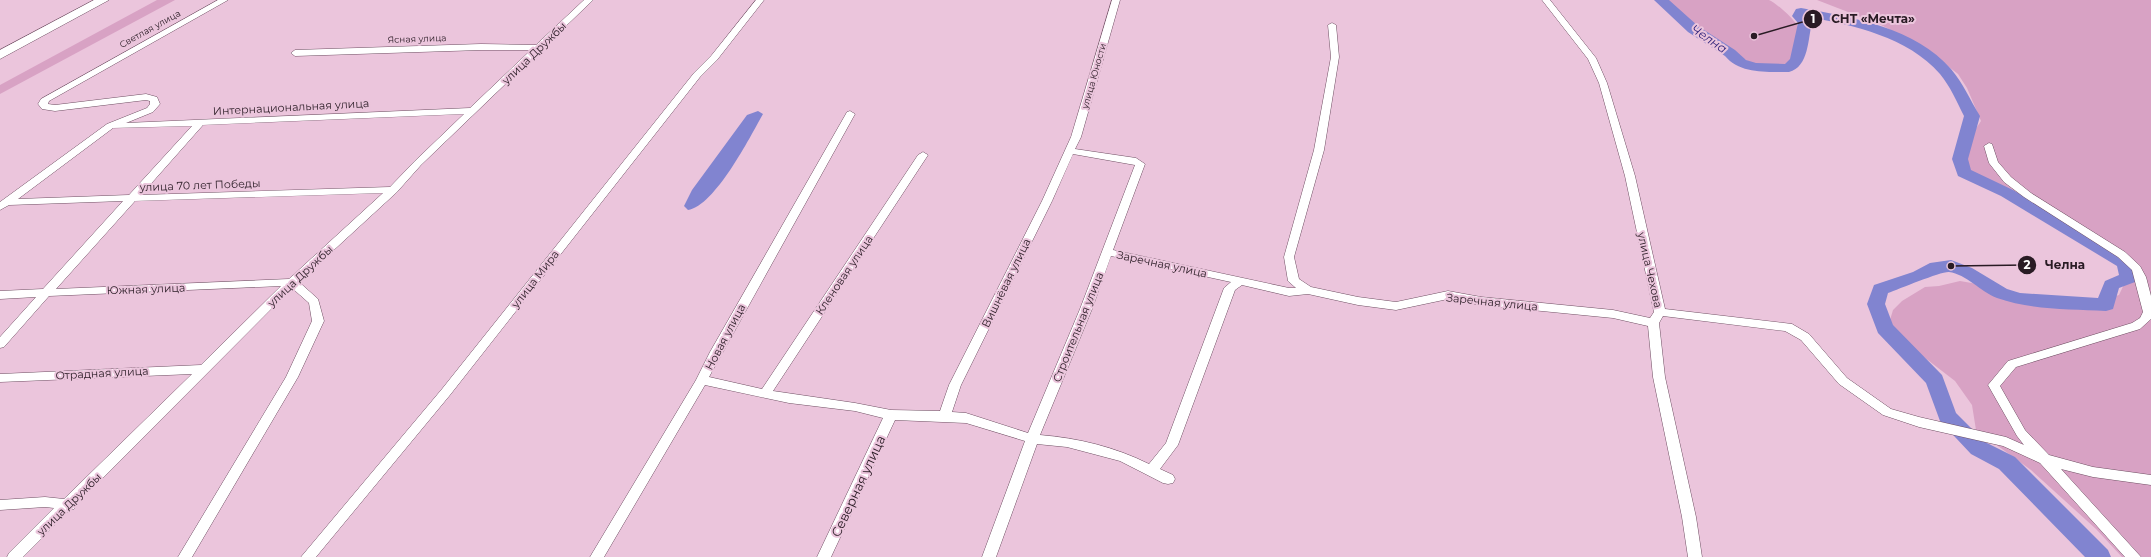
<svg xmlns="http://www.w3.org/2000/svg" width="2151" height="557" viewBox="0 0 2151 557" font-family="Montserrat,sans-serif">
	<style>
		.green { fill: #d8a2c4 }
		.water { fill: #8184d0 }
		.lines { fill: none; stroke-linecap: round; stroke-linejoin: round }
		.river { fill: #8184d0; fill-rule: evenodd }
		.street-casing { stroke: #6f4f63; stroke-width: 1 }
		.primary-casing { stroke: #6f4f63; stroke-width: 1 }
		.street { fill: #fff; fill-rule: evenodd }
		.primary { fill: #fff; fill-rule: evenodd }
		.labels { text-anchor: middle; stroke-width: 4; stroke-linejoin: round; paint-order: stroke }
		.far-street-label { font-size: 9px; fill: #291b24; stroke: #ebc5dc }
		.street-label { font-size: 11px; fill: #291b24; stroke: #ebc5dc }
		.water-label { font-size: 12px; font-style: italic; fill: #2c1f78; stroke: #ebc5dc }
		.near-street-label { font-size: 13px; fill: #291b24; stroke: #ebc5dc }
		.leader { fill: none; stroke: #291b24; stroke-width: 1.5 }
		.callout-dot { fill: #291b24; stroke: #ebc5dc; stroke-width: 1.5 }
		.mark-label { font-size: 12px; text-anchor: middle; font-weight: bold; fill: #fff }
		.callout-label { font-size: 12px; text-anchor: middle; font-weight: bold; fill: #291b24; stroke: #ebc5dc; stroke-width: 4; stroke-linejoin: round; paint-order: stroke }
	</style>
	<rect width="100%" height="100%" fill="#ebc5dc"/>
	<!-- green -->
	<path class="green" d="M157,0H175L0,94V85Z
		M1662,0C1692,0 1721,0 1750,0C1755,0 1765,0 1769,0C1781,6 1803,27 1806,42C1807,48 1802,51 1800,55C1796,64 1795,69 1784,70C1746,72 1690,24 1662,0Z
		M1817,0H2151V557H2122L2096,529L2031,470L1976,430L1972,405L1955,381L1920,354L1894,329L1890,320L1893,310L1902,301L1925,287L1939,286L1960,281L1989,286L2021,296L2066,303L2096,302L2119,295L2127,278L2125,269L2114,258L1966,171C1954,155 1972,135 1981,121L1967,88L1958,74L1922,46L1879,24Z"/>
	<!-- water -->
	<path class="water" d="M758,111L763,114C750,137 715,206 688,210L684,206L692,190L747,115Z"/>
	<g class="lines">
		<!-- river -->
		<path class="river" d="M1654,0H1669L1698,26L1735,50L1746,60L1756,63L1785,64L1790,59L1798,23L1792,16L1796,9L1801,8C1852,17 1916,28 1951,69C1963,83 1970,100 1980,116L1968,159L1971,170L2013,190L2131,259L2138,278L2135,282L2119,288L2113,309L2106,311C2070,309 2031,310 1997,298C1981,292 1966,274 1949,272C1942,271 1899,289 1888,293L1885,304L1893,325L1942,375L1956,413L1985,442L2015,457L2108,550L2111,557H2085L1999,469L1971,454L1940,421L1926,383L1878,333L1867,304L1874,285L1913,272L1930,263L1951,260L1972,268L2007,289L2020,293L2098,298L2105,281L2119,275L2117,266L2001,196L1958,176L1952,159L1964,116C1957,102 1950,86 1940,74C1908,37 1853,25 1808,17L1812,22C1808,38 1809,67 1789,72C1767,72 1740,74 1725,56L1688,32Z"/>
		<defs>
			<path id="street" d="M218,0H228L49,101L48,104L55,105L146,94L157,97L160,104L153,112L126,123L470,108L531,50H481L295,56L291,53L295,50L481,44L536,45L584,0H593L421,165L397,192L299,282L318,299L324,321L298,377L192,557H178L286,377L312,321L309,303L292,288L76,505L74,509L70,510L23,557H7L9,553L54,508L45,507L0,510V500L45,497L64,499L192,374L0,382V374L201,365L281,286L49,296L4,347L0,348V337L36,297L0,299V291L43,289L123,201L9,205L0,210V202L107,124L147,108L150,104V101L146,100L55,111L42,109L38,104L41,99ZM464,114L415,161L390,187L141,195L203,125ZM192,126L129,195L18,199L113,128ZM383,193L289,279L56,289L135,201Z
				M756,0H764L717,60L700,77L450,395L316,557H301L442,389L694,73L711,56Z
				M1112,0H1120L1081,137L1075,149L1136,158L1145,164L1113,250L1289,288H1296L1288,281L1284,257L1314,150L1331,57L1328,25L1332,23L1336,25L1339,57L1324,150L1294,257L1299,279L1311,287L1358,297L1396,302L1448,291L1481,297L1613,310L1650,318L1654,312L1625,176L1599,83L1588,59L1542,0H1550L1596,58L1607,83L1635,176L1665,309L1792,324L1809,334L1847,378L1891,409L1919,417L2006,437L2024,445L2017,436L1988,385L2008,361L2132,323L2140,318L2143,312L2132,270L2118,257L2024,197L2004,182L1989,163L1984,146L1989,143L1992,144L1998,162L2011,177L2031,193L2125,252L2140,266L2146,277L2151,296V319L2140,329L2016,367L2000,386L2025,430L2049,455L2093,467L2151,475V485L2093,477L2061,469L2141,557H2125L2040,463L2003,446L1919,427L1883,415L1839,384L1801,340L1785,331L1663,316L1659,323L1665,377L1696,517L1702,557H1688L1682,517L1653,377L1648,326L1613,318L1481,305L1448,299L1396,310L1358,305L1308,294L1289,296L1242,285L1235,290L1178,445L1160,469L1173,475L1175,479L1173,483L1168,484L1163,483L1120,461L1067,447L1037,444L996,557H982L1025,441L966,423L895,420L831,557H817L883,418L855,411L789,403L705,385L604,557H590L696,380L710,352L847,112L850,111L855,114L709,377L762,389L918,155L923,152L928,155L773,391L855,403L891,410L940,411L949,385L1042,201L1071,137ZM1073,154L1135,165L1080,309L1028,433L966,413L952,412L961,385L1052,201ZM1111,256L1231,282L1224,288L1166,443L1149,464C1115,447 1078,438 1040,435L1092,309Z"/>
			<path id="primary" d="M94,0H109L0,59V50Z"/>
		</defs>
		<!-- street casing -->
		<use href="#street" class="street-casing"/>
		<!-- primary casing -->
		<use href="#primary" class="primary-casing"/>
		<!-- street -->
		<use href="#street" class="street"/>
		<!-- primary -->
		<use href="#primary" class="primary"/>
	</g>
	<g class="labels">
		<!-- far-street labels -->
		<g class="far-street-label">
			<text transform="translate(150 29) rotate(-29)" y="3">Светлая улица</text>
			<text transform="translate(417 39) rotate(-2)" y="3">Ясная улица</text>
			<text transform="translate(1094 76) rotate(-74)" y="3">улица Юности</text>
		</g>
		<!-- street labels -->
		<g class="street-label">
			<text transform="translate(534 53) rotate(-44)" y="4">улица Дружбы</text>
			<text transform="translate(291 107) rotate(-3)" y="4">Интернациональная улица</text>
			<text transform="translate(200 185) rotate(-2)" y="4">улица 70 лет Победы</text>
			<text transform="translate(1162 264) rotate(12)" y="4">Заречная улица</text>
			<text transform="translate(1650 270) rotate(77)" y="4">улица Чехова</text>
			<text transform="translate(844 275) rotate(-56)" y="4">Кленовая улица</text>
			<text transform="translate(300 276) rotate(-43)" y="4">улица Дружбы</text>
			<text transform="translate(535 279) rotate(-52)" y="4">улица Мира</text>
			<text transform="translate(1006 283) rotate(-64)" y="4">Вишнёвая улица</text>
			<text transform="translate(146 289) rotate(-2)" y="4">Южная улица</text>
			<text transform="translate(1492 302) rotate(6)" y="4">Заречная улица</text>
			<text transform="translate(1078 327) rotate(-68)" y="4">Строительная улица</text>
			<text transform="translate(725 337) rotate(-62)" y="4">Новая улица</text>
			<text transform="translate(102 373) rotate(-3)" y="4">Отрадная улица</text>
			<text transform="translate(69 504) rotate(-44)" y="4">улица Дружбы</text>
		</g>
		<!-- water labels -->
		<g class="water-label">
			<text transform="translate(1709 39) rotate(34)" y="4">Челна</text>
		</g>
		<!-- near-street labels -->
		<g class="near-street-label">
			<text transform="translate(858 486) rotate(-65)" y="5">Северная улица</text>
		</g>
	</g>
	<!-- callouts -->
	<path class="leader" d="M1754 36L1813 19M1951 266L2027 265"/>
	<g class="callout-dot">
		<circle cx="1754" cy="36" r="4"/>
		<circle cx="1951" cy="266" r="4"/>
		<circle cx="1813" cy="19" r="10"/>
		<circle cx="2027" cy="265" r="10"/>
	</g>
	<g class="mark-label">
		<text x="1813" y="23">1</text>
		<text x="2027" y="269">2</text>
	</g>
	<g class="callout-label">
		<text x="1873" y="23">СНТ «Мечта»</text>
		<text x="2065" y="269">Челна</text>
	</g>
</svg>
